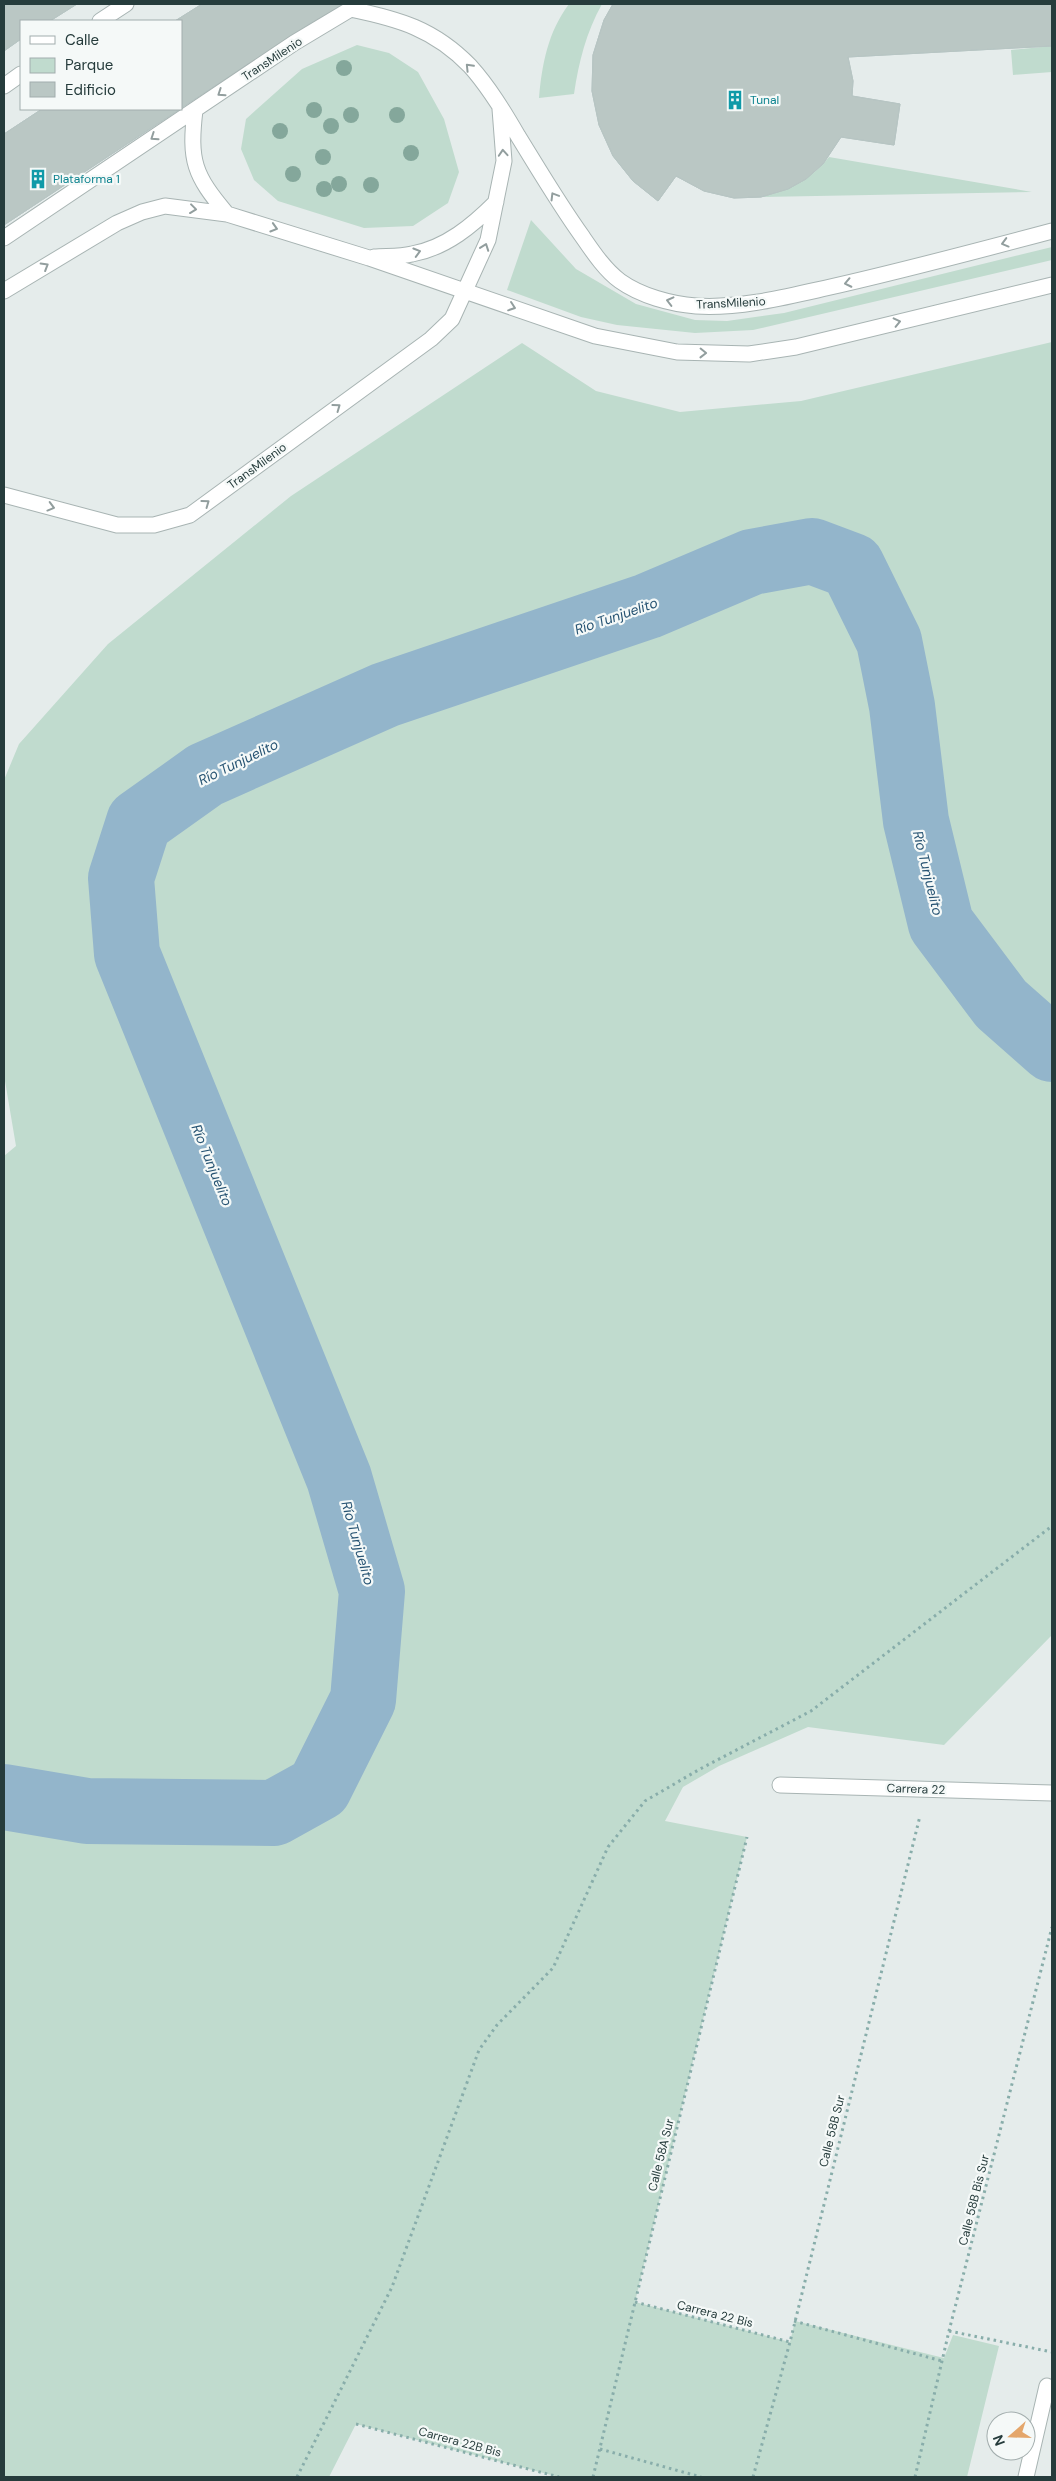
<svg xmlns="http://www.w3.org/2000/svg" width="1056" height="2481" viewBox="0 0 1056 2481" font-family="'DM Sans',sans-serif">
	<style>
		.green { fill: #c0dbce }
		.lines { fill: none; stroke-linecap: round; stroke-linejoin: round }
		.river { stroke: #93b5cb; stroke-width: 66 }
		.building { fill: #bac7c4; stroke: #b7c5c3 }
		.lane-casing { stroke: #a8b4b3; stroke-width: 17 }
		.street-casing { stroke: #a8b4b3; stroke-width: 17 }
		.path { stroke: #88adaa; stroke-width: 3; stroke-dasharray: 2.5 4; stroke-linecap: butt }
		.lane { stroke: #fff; stroke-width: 15 }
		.street { stroke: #fff; stroke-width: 15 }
		.tree { fill: #84a79b }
		.oneway { stroke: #929e9e }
		.labels { text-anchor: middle; stroke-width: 4.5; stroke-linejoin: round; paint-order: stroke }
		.street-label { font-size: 12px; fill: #263c3c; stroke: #f5f9f8 }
		.culture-label { font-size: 12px; fill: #0d838f; stroke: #f5f9f8; text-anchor: start }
		.water-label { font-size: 14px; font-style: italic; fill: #265372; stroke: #f5f9f8 }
	</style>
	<rect width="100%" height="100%" fill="#e5eceb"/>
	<!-- green -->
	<path class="green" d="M569,4H602C586,33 579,61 574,94L539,98C542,64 548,32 569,4Z
		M357,45L389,53L418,72L444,119L459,172L448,203L413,226L364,228L278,201L254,180L241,149L246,119L302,69Z
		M1052,46V72L1013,75L1011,50Z
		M829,157L1032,192L761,197C788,189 811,180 829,157Z
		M531,220L576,269L636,304L695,320L727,321L784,313L1052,247V260L753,330L695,333L617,325L581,317L507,290Z
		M1052,342V1635L944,1745L808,1727L719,1766L683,1787L665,1821L747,1837L635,2302L790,2342L795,2321L944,2358L953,2335L999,2346L967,2477H559L356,2424L329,2477H4V1156L16,1146L4,1075V780L19,744L108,644L291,496L522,343L596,391L680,412L801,401Z"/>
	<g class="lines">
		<!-- river -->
		<path class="river" d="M4,1797L87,1811L274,1813L319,1788L363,1700L372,1591L339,1478L127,954L121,878L139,822L205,775L385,695L648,606L752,562L812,551L852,566L889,641L902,706L916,821L941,924L1001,1004L1052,1049"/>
	</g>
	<!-- building -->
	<path class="building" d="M4,4H77L50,21H21V39L4,51Z
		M4,4H77L50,21H21V39L4,51Z
		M202,4H346L309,24L181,108V21H175Z
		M202,4H345L309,24L181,108V21H175Z
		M613,4H1052V46L848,57L853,81L852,96L900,104L894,145L841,137L823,164L806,179L788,189L761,197L734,198L704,191L676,176L658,201L633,181L613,156L599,125L592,91L593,55L604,20Z
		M613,4H1052V46L848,57L853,81L852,96L900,104L894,145L841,137L823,164L806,179L788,189L761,197L734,198L704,191L676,176L658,201L633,181L613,156L599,125L592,91L593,55L604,20Z
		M42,109H180L4,225V134Z
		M42,109H180L4,225V134Z"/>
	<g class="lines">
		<defs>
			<path id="lane" d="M350,9C399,19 434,29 470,66C489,87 504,112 518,136C539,170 559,204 582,236C593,252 605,270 620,281C641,296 671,304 696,306C737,309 786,297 826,288C902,271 977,251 1052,231
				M100,21L126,4
				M4,86L21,74
				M195,110C189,161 194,175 227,214
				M4,238L294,43L359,4
				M374,257C386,256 400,257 412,254C446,248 473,225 496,202
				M4,291L117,223L142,212L165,206L227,214L369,258L595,336L677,352L749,354L796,347L1052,285
				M4,495L117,525H154L190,515L431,339L452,319L488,240L504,161L500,109
				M1026,2477L1047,2386"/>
			<path id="street" d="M780,1785L1052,1793"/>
		</defs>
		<!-- lane casing -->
		<use href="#lane" class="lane-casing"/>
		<!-- street casing -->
		<use href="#street" class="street-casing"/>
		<!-- path -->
		<path class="path" d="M635,2302L790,2342
			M794,2321L942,2361
			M949,2331L1052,2352
			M356,2424L559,2477
			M600,2449L701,2477
			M297,2477L392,2287L479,2050L497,2025L553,1968L608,1847L645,1801L700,1769L811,1711L1052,1526
			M593,2477L747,1837
			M753,2477L790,2342L920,1816
			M915,2477L949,2331L1052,1927"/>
		<!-- lane -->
		<use href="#lane" class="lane"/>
		<!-- street -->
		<use href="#street" class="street"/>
	</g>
	<!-- trees -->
	<g class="tree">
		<circle cx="344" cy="68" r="8"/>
		<circle cx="314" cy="110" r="8"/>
		<circle cx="351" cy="115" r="8"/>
		<circle cx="397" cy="115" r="8"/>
		<circle cx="331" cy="126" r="8"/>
		<circle cx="280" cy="131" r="8"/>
		<circle cx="411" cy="153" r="8"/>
		<circle cx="323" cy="157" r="8"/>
		<circle cx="293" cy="174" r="8"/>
		<circle cx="339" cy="184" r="8"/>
		<circle cx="371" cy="185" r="8"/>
		<circle cx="324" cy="189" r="8"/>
	</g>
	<!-- one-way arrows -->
	<defs><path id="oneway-chevron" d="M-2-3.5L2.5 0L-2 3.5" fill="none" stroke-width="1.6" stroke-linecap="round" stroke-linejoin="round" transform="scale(1.25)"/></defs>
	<g class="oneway">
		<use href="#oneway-chevron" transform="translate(469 67) rotate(-134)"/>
		<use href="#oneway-chevron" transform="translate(221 93) rotate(146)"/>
		<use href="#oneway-chevron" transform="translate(154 137) rotate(146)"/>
		<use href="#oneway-chevron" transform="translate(503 153) rotate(-94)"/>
		<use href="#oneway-chevron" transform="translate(554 196) rotate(-121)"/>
		<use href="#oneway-chevron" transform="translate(193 209) rotate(7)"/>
		<use href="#oneway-chevron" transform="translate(274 228) rotate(17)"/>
		<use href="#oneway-chevron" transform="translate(1005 243) rotate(165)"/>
		<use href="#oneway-chevron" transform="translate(485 247) rotate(-70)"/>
		<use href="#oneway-chevron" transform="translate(417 252) rotate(-16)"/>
		<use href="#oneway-chevron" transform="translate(45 266) rotate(-31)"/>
		<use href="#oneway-chevron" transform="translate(848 283) rotate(168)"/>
		<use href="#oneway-chevron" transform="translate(670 301) rotate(-166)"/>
		<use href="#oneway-chevron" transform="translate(512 307) rotate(19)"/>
		<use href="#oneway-chevron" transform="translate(897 322) rotate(-13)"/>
		<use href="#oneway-chevron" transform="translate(703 353) rotate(1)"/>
		<use href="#oneway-chevron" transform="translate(337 407) rotate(-36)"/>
		<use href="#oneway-chevron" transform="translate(206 503) rotate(-36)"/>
		<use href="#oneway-chevron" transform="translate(51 507) rotate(15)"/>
	</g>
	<!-- icons -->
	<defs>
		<symbol id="building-bare" viewBox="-9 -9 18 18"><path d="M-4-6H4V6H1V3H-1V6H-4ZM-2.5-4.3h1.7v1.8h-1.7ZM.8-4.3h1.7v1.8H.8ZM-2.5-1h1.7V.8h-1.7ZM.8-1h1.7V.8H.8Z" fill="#0f9aa8" stroke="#f5f9f8" stroke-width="2.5" paint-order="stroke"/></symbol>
	</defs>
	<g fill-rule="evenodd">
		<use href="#building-bare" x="721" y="86" width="28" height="28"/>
		<use href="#building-bare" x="24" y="165" width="28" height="28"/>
	</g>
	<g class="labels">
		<!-- street labels -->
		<g class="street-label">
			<text transform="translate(272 59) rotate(-33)" y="4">TransMilenio</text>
			<text transform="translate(731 303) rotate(-3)" y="4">TransMilenio</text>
			<text transform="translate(257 466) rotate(-36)" y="4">TransMilenio</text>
			<text transform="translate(916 1789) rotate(2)" y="4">Carrera 22</text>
			<text transform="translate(832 2131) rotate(-76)" y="4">Calle 58B Sur</text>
			<text transform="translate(661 2155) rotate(-76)" y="4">Calle 58A Sur</text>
			<text transform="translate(974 2200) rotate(-76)" y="4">Calle 58B Bis Sur</text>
			<text transform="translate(715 2314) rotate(14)" y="4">Carrera 22 Bis</text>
			<text transform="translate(460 2442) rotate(15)" y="4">Carrera 22B Bis</text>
		</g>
		<!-- culture labels -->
		<g class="culture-label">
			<text x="750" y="104">Tunal</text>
			<text x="53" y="183">Plataforma 1</text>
		</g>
		<!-- water labels -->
		<g class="water-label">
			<text transform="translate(616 616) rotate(-19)" y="5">Río Tunjuelito</text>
			<text transform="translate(238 762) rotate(-26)" y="5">Río Tunjuelito</text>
			<text transform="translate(928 873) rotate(76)" y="5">Río Tunjuelito</text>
			<text transform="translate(212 1165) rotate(68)" y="5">Río Tunjuelito</text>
			<text transform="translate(358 1543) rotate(74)" y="5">Río Tunjuelito</text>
		</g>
	</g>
	<!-- border -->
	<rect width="1056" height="2481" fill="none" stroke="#263c3c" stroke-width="10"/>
	<!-- legend -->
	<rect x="20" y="20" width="162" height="90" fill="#f5f9f8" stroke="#a2adad"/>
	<rect x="30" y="36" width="25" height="8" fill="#ffffff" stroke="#a2adad"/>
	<text x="65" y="45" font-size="15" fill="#263c3c">Calle</text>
	<rect x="30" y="58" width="25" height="15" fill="#c0dbce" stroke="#a2adad"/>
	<text x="65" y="70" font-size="15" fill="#263c3c">Parque</text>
	<rect x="30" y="82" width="25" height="15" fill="#bac7c4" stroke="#a2adad"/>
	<text x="65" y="95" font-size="15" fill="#263c3c">Edificio</text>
	<!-- north arrow -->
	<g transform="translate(1011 2436) rotate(250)"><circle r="24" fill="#f5f9f8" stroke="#a2adad"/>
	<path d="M0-4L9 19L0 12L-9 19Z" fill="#e4a66b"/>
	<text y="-8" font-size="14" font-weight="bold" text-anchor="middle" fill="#263c3c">N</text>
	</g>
</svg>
